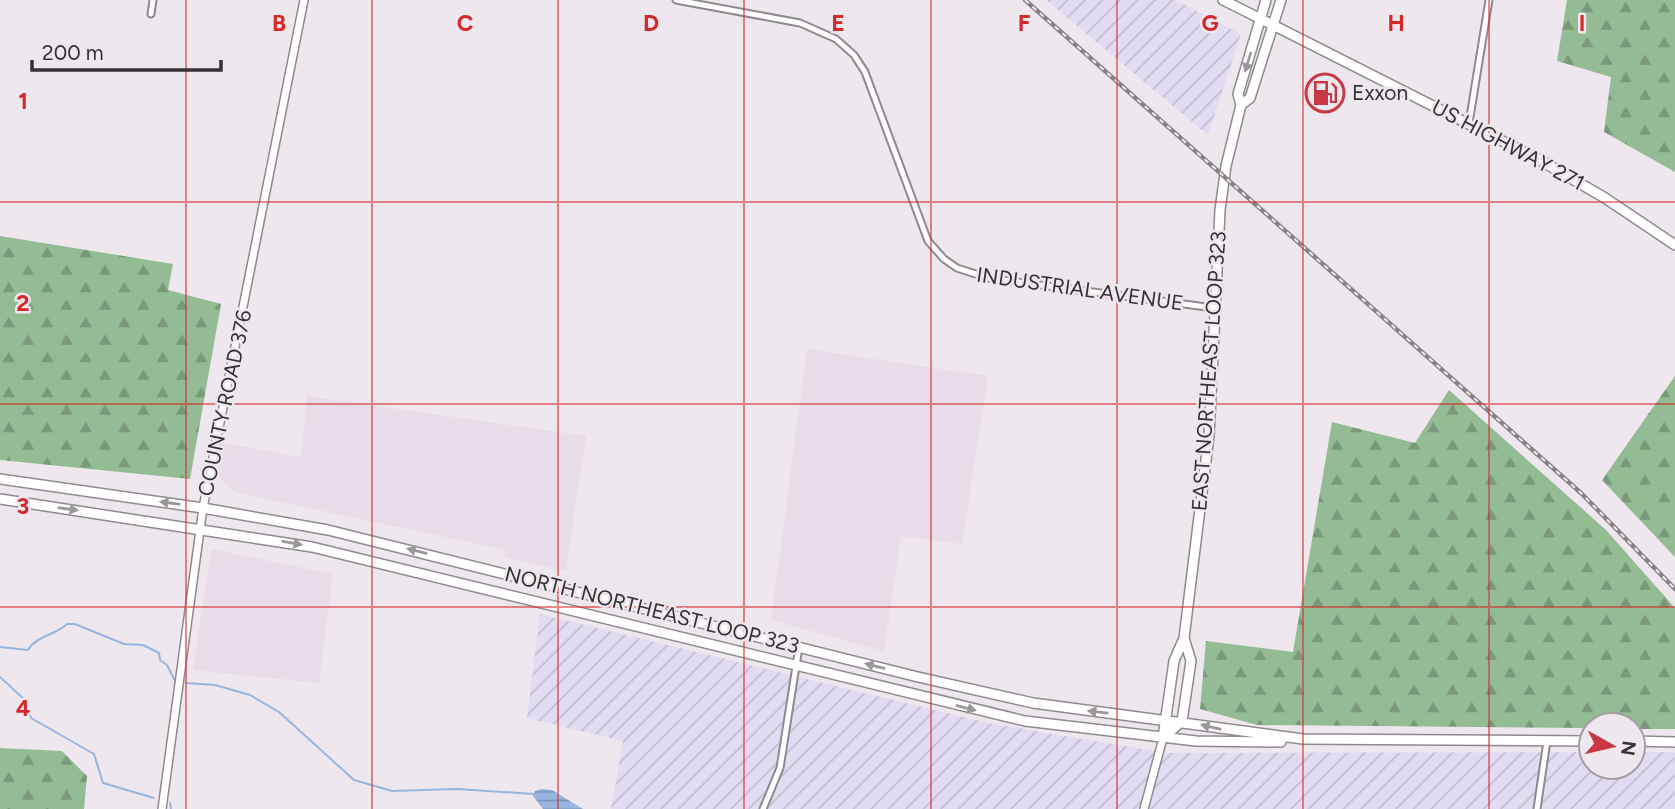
<svg xmlns="http://www.w3.org/2000/svg" width="1675" height="809" viewBox="0 0 1675 809" font-family="Figtree,sans-serif">
	<style>
		.built { fill: #e9dbe8 }
		.industrial { fill: url(#industrial-furrows) }
		.forest { fill: url(#forest-firs) }
		.water { fill: url(#water-rules) }
		.lines { fill: none; stroke-linecap: round; stroke-linejoin: round }
		.stream { stroke: #96b6e0; stroke-width: 2 }
		.minor-casing { stroke: #918990; stroke-width: 9 }
		.tertiary-casing { stroke: #918990; stroke-width: 10 }
		.primary-casing { stroke: #918990; stroke-width: 12 }
		.trunk-casing { stroke: #918990; stroke-width: 12 }
		.minor { stroke: #fff; stroke-width: 5 }
		.tertiary { stroke: #fff; stroke-width: 7 }
		.primary { stroke: #fff; stroke-width: 9 }
		.trunk { stroke: #fff; stroke-width: 9 }
		.rail-casing { stroke: #878286; stroke-width: 4.5 }
		.rail { stroke: #efe7ee; stroke-width: 2; stroke-dasharray: 5; stroke-linecap: butt }
		.oneway { fill: #9a989a }
		.grid { fill: none; stroke: #d62828; stroke-width: 2; stroke-opacity: 0.55 }
		.labels { text-anchor: middle; stroke-width: 5; stroke-linejoin: round; paint-order: stroke }
		.poi-label { font-size: 21px; fill: #353134; stroke: #efe7ee; text-anchor: start }
		.street-label { font-size: 21px; fill: #353134; stroke: #efe7ee }
		.grid-label { font-size: 23px; text-anchor: middle; font-weight: bold; fill: #d62828; stroke: #efe7ee; stroke-width: 5; stroke-linejoin: round; paint-order: stroke }
	</style>
	<defs>
		<pattern id="industrial-furrows" width="10" height="10" patternUnits="userSpaceOnUse" patternTransform="scale(1.75)"><rect width="10" height="10" fill="#e1dcf2"/><path d="M-1 1l2-2M0 10L10 0M9 11l2-2" fill="none" stroke="#c2bdd0"/></pattern>
		<pattern id="forest-firs" width="22" height="20" patternUnits="userSpaceOnUse" patternTransform="scale(1.75)"><rect width="22" height="20" fill="#93bb94"/><path d="M5 1l3.5 6h-7zM16 11l3.5 6h-7z" fill="#79997a"/></pattern>
		<pattern id="water-rules" width="6" height="5" patternUnits="userSpaceOnUse" patternTransform="scale(1.75)"><rect width="6" height="5" fill="#96b6e0"/><path d="M0 2.5h6" fill="none" stroke="#7b95b6"/></pattern>
	</defs>
	<rect width="100%" height="100%" fill="#efe7ee"/>
	<!-- built -->
	<path class="built" d="M807,349L988,376L962,544L901,536L884,651L771,620Z
		M307,396L586,436L566,571L504,557L506,550L234,492L216,475L222,443L301,457Z
		M211,549L333,574L319,683L193,670Z"/>
	<!-- industrial -->
	<path class="industrial" d="M1046,0H1175L1241,34L1208,135Z
		M540,614L988,723L1166,753L1591,752V767H1633V752H1675V809H611L623,741L527,718Z"/>
	<!-- forest -->
	<path class="forest" d="M1567,0H1675V172L1604,132L1611,77L1557,61Z
		M0,236L173,264L168,290L221,304L190,479L0,460Z
		M1675,376V557L1602,480Z
		M1449,390L1606,530L1675,608V729H1633V725H1591V728L1257,725L1200,709L1206,641L1293,652L1332,422L1415,443Z
		M0,748L62,751L87,776L84,809H0Z"/>
	<!-- water -->
	<path class="water" d="M542,789L552,790L583,809H543L533,796L535,791Z"/>
	<g class="lines">
		<!-- stream -->
		<path class="stream" d="M0,647L28,650C36,636 56,635 67,624H75L124,644L143,645L159,653L160,660L167,665L175,681
			M0,677L26,701L31,718L94,754L103,783L154,798
			M186,683L215,685L250,695L279,712L354,780L392,791L457,789L534,794
			M170,803L171,809"/>
		<defs>
			<path id="minor" d="M676,0L800,23L836,39L854,55L865,72L928,241L944,259L957,268L988,278L1214,308
				M151,14L153,0
				M1469,123L1489,0
				M763,809L780,768L799,647
				M1537,809L1547,741"/>
			<path id="tertiary" d="M162,809L203,508L304,0
				M1144,809L1163,738"/>
			<path id="primary" d="M1223,0L1261,19"/>
			<path id="trunk" d="M1261,19L1538,159L1605,198L1675,245
				M1241,105L1250,98L1281,0
				M0,479L203,508L328,530L918,677L1033,703L1303,739L1591,741
				M0,499L312,547L1025,721L1196,741L1281,742
				M1163,738L1174,661L1184,638L1209,436L1220,210L1226,166L1241,105L1238,94L1266,0
				M1163,738L1182,721L1191,661L1184,638
				M1633,741L1675,742"/>
		</defs>
		<!-- minor casing -->
		<use href="#minor" class="minor-casing"/>
		<!-- tertiary casing -->
		<use href="#tertiary" class="tertiary-casing"/>
		<!-- primary casing -->
		<use href="#primary" class="primary-casing"/>
		<!-- trunk casing -->
		<use href="#trunk" class="trunk-casing"/>
		<!-- minor -->
		<use href="#minor" class="minor"/>
		<!-- tertiary -->
		<use href="#tertiary" class="tertiary"/>
		<!-- primary -->
		<use href="#primary" class="primary"/>
		<!-- trunk -->
		<use href="#trunk" class="trunk"/>
		<defs>
			<path id="rail" d="M1025,0L1581,493L1675,589"/>
		</defs>
		<!-- rail casing -->
		<use href="#rail" class="rail-casing"/>
		<!-- rail -->
		<use href="#rail" class="rail"/>
	</g>
	<!-- one-way arrows -->
	<defs><path id="oneway-solid" d="M-6-.8H1V-3.2L6.5 0L1 3.2V.8H-6Z" transform="scale(1.75)"/></defs>
	<g class="oneway">
		<use href="#oneway-solid" transform="translate(1248 62) rotate(107)"/>
		<use href="#oneway-solid" transform="translate(170 503) rotate(-172)"/>
		<use href="#oneway-solid" transform="translate(68 509) rotate(8)"/>
		<use href="#oneway-solid" transform="translate(292 543) rotate(10)"/>
		<use href="#oneway-solid" transform="translate(417 551) rotate(-166)"/>
		<use href="#oneway-solid" transform="translate(875 666) rotate(-166)"/>
		<use href="#oneway-solid" transform="translate(966 708) rotate(14)"/>
		<use href="#oneway-solid" transform="translate(1098 712) rotate(-174)"/>
		<use href="#oneway-solid" transform="translate(1211 727) rotate(-167)"/>
	</g>
	<!-- grid -->
	<path class="grid" d="M186,0V809M372,0V809M558,0V809M744,0V809M931,0V809M1117,0V809M1303,0V809M1489,0V809M0,202H1675M0,404H1675M0,607H1675"/>
	<!-- icons -->
	<defs>
		<symbol id="fuel-ring" viewBox="-11 -11 22 22"><circle r="9.5" fill="#efe7ee" stroke="#c83845" stroke-width="1.5"/><path d="M-5.5-6h7V0h2V4h1.3V-2.5L3-4.5l.8-.8L6-3V5H2.5V1h-1V6h-7ZM-4.2-4.7v3.2H.2V-4.7Z" fill="#c83845"/></symbol>
	</defs>
	<g fill-rule="evenodd">
		<use href="#fuel-ring" x="1303" y="71" width="44" height="44"/>
	</g>
	<g class="labels">
		<!-- poi labels -->
		<g class="poi-label">
			<text x="1352" y="100">Exxon</text>
		</g>
		<!-- street labels -->
		<g class="street-label">
			<text transform="translate(1508 145) rotate(28)" y="7">US HIGHWAY 271</text>
			<text transform="translate(1080 289) rotate(8)" y="7">INDUSTRIAL AVENUE</text>
			<text transform="translate(1209 371) rotate(-86)" y="7">EAST NORTHEAST LOOP 323</text>
			<text transform="translate(225 403) rotate(-78)" y="7">COUNTY ROAD 376</text>
			<text transform="translate(652 610) rotate(14)" y="7">NORTH NORTHEAST LOOP 323</text>
		</g>
	</g>
	<g class="grid-label">
		<text x="279" y="31">B</text>
		<text x="465" y="31">C</text>
		<text x="651" y="31">D</text>
		<text x="838" y="31">E</text>
		<text x="1024" y="31">F</text>
		<text x="1210" y="31">G</text>
		<text x="1396" y="31">H</text>
		<text x="1582" y="31">I</text>
		<text x="23" y="109">1</text>
		<text x="23" y="311">2</text>
		<text x="23" y="514">3</text>
		<text x="23" y="716">4</text>
	</g>
	<!-- north arrow -->
	<g transform="translate(1612 746) rotate(98)"><circle r="33" fill="#efe7ee" stroke="#a59ea4" stroke-width="2"/>
	<path d="M0-5L12 26L0 18L-12 26Z" fill="#c83845"/>
	<text y="-10" font-size="19" font-weight="bold" text-anchor="middle" fill="#353134">N</text>
	</g>
	<!-- scale -->
	<path d="M32 60v10h189v-10" fill="none" stroke="#353134" stroke-width="3.5"/>
	<text x="42" y="60" font-size="21" fill="#353134" stroke="#efe7ee" stroke-width="5" paint-order="stroke">200 m</text>
</svg>
